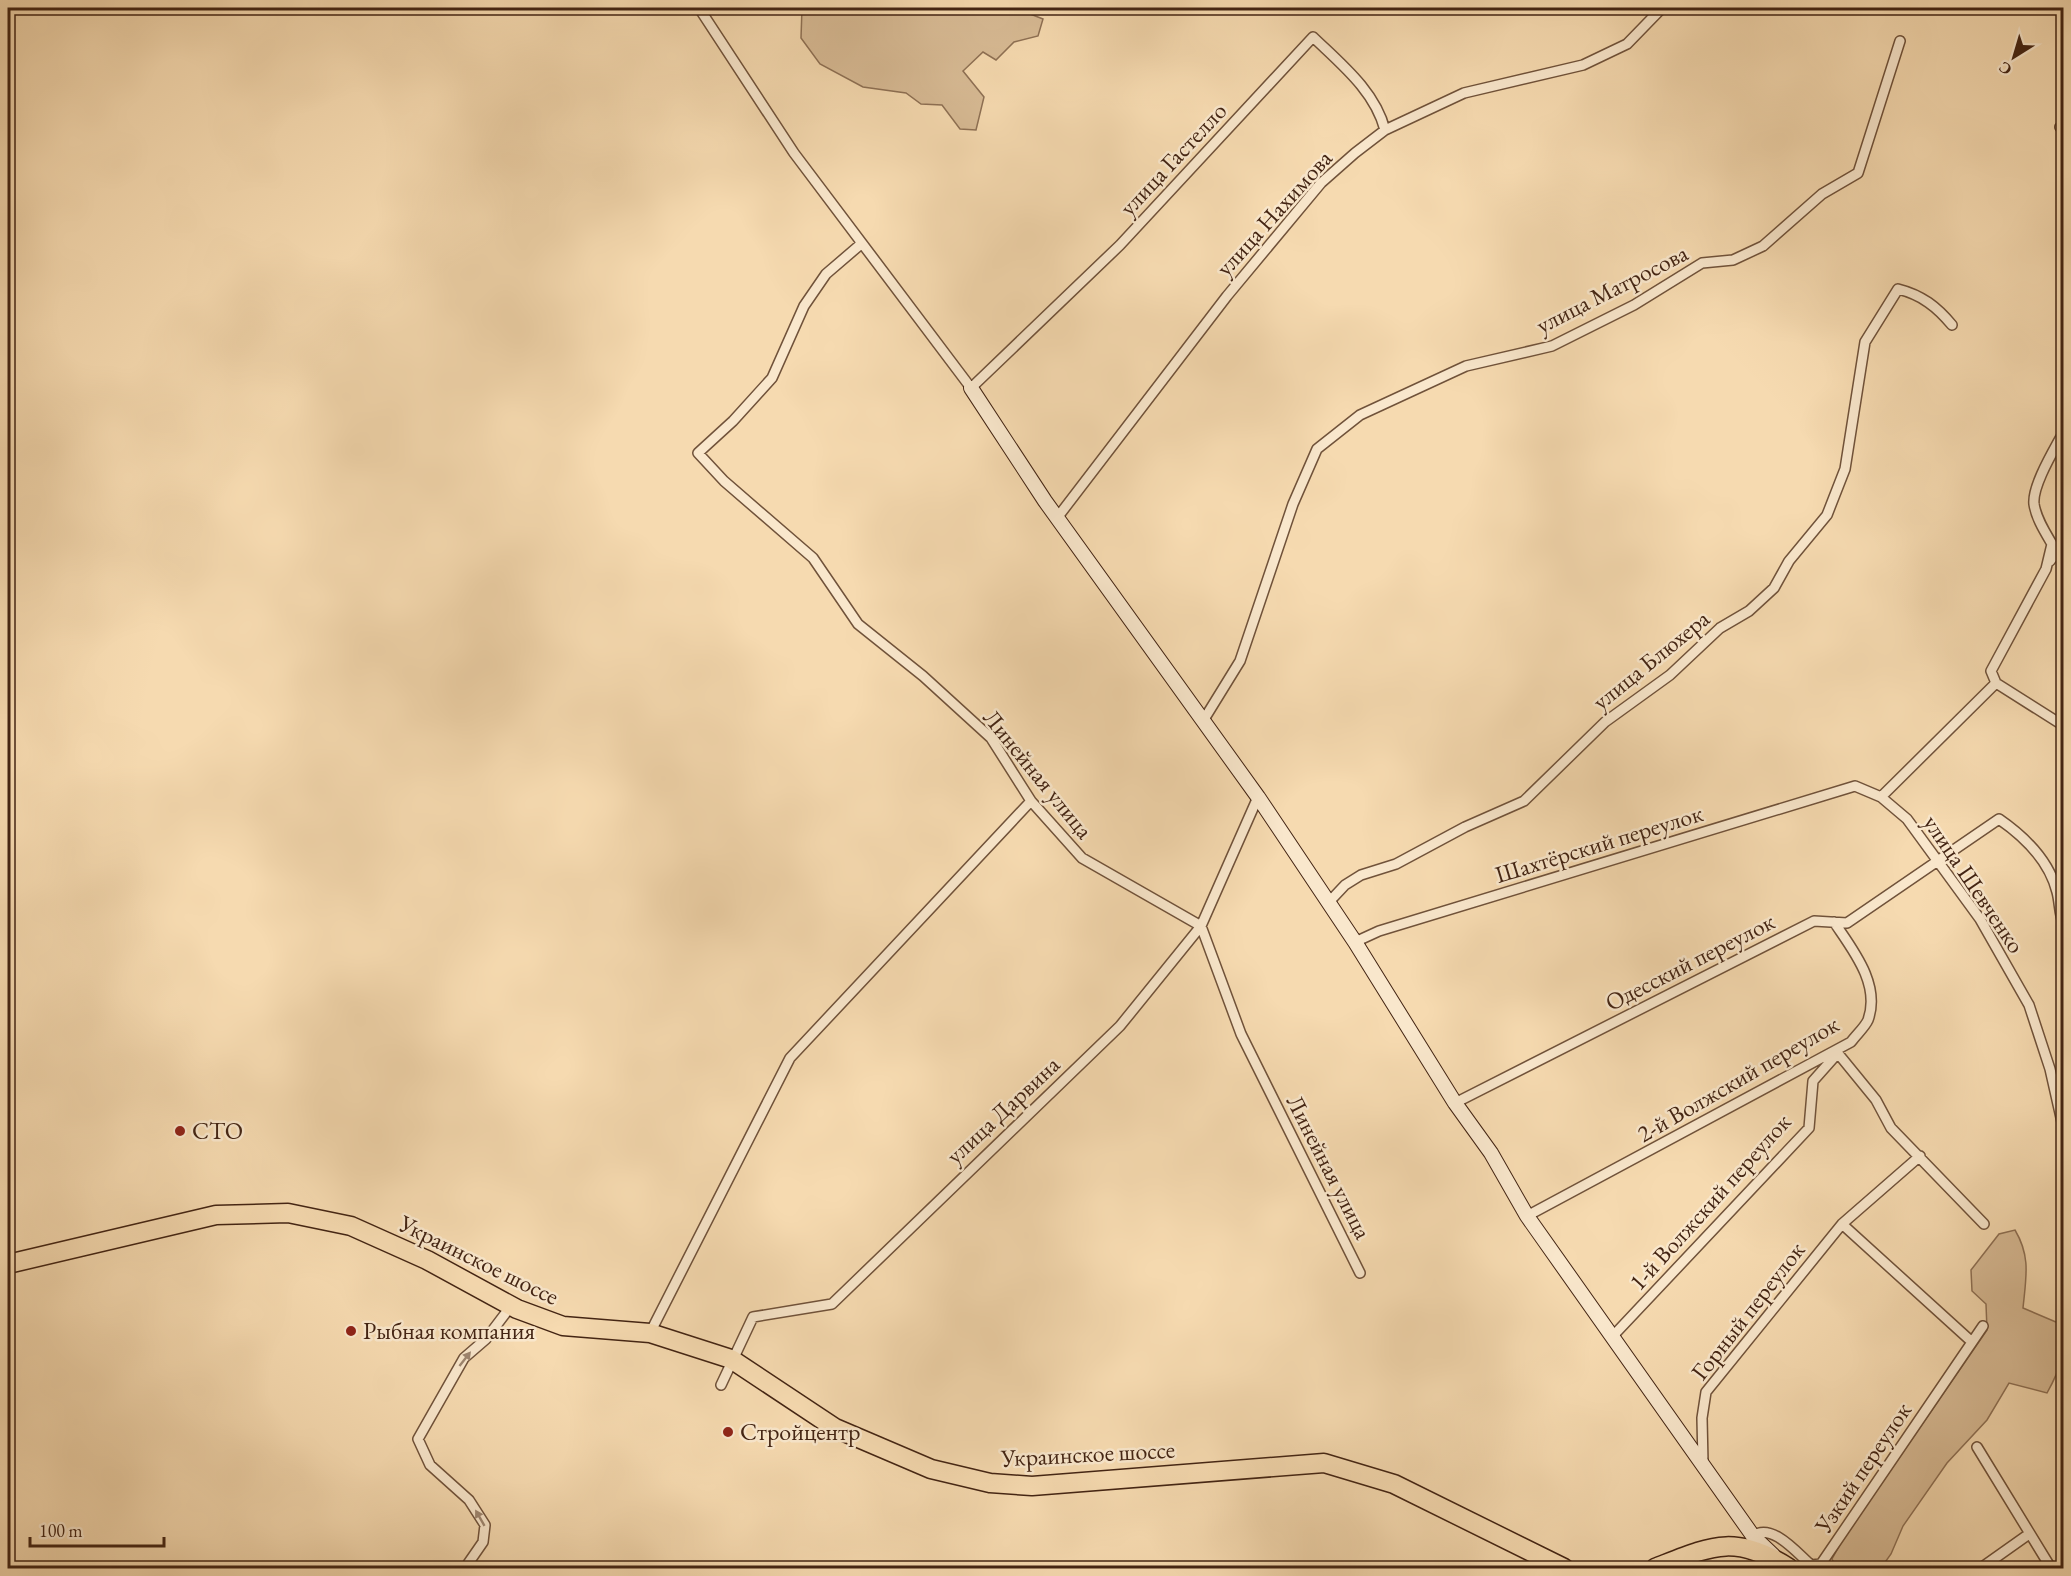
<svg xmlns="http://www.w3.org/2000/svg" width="2071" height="1576" viewBox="0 0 2071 1576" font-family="'EB Garamond',serif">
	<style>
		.green { fill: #d8bb95; stroke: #8e7054; stroke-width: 1.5 }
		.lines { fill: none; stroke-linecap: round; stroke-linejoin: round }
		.street-casing { stroke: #70523a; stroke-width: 12 }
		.secondary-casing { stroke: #432413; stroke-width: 16 }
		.highway-casing { stroke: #432413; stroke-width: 21 }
		.street { stroke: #f9e7cc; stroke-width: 9 }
		.secondary { stroke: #f9e7cc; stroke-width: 14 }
		.highway { stroke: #f6dab0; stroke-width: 18 }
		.oneway { fill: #9e8670 }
		.poi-dot { fill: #8f2418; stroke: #f9e7cc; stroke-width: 2 }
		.labels { text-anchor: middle; stroke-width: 5; stroke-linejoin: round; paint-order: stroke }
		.street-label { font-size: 24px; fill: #432413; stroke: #f9e7cc }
		.poi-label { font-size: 24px; fill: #432413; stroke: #f9e7cc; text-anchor: start }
	</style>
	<rect width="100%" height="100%" fill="#f6dab0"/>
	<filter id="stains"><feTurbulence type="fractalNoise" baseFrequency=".00333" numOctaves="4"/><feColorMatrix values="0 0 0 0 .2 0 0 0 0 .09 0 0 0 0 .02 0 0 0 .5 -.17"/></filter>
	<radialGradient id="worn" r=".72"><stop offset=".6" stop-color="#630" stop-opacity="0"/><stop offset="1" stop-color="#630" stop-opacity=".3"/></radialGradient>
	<!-- green -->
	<path class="green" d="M802,8H1015L1043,19L1038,36L1014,42L996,60L983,52L963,71L984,97L976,130L960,129L942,105L921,104L906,93L863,87L820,64L801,38Z
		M2015,1230C2031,1257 2026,1277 2023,1308L2063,1325C2063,1358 2063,1364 2047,1393L2009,1383L1987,1420L1947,1463L1903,1526L1891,1554L1881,1568H1837L1832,1559L1843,1539L1987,1330L1986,1304L1972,1291L1971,1270L1999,1234Z"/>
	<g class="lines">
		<defs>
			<path id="street" d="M699,8L794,153L971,388L1120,245L1313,37C1341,64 1375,91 1385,130
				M2060,127L2064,129
				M861,244L826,274L804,306L772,378L733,421L698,453L724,481L813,558L858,624L923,676L991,738L1031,801L1082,858L1201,926L1241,1034L1360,1273
				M1057,518L1227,296L1321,183L1355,153L1385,130L1464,93L1583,65L1627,44L1662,8
				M2050,561L2064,542
				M1996,683L1991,671L2046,569L2052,544C2045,532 2036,518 2034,504C2032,486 2054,450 2063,433
				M1996,683L2064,726
				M1203,721L1240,661L1293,504L1317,449L1360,415L1466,366L1552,346L1634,305L1702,263L1733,260L1763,246L1822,194L1858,173L1900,41
				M1881,797L1996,683
				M1329,902L1345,885L1361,875L1396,864L1465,827L1524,801L1605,722L1670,675L1720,628L1749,611L1774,588L1789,561L1827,515L1845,469L1865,342L1898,289C1922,295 1937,307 1952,325
				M1355,942L1379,931L1855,786L1881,797L1907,819L1980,919L2029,1005L2050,1069L2064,1131
				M1836,1051L1876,1100L1891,1128L1984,1224
				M1455,1103L1814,921L1847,923L1999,819C2025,837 2049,860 2057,892C2060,903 2059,915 2064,925
				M1527,1216L1851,1042C1856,1035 1865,1027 1868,1020C1881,984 1852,949 1834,922
				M1842,1224L1972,1342
				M650,1333L790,1058L1031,801
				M1612,1337L1809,1128L1813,1081L1837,1054
				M721,1385L753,1317L832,1304L1120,1026L1201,926L1258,797
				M1977,1447L2051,1568
				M1703,1463L1702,1418L1706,1392L1842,1224L1920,1156
				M1753,1536C1772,1522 1797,1553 1811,1565L1821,1564L1983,1326
				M465,1568L483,1542L485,1525L469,1500L430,1465L418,1439L464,1358L486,1339L511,1306
				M1981,1568L2029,1534"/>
			<path id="secondary" d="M971,388L1045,501L1258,797L1355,942L1455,1103L1491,1153L1527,1216L1753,1536L1773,1555"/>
			<path id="highway" d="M8,1264L216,1215L288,1213L351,1226L427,1260L517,1309L563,1326L650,1333L731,1359L835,1428L931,1469L990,1483L1032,1486L1324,1463L1394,1484L1564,1568
				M1655,1568C1711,1546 1734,1533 1789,1568"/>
		</defs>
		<!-- street casing -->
		<use href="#street" class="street-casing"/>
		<!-- secondary casing -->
		<use href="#secondary" class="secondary-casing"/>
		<!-- highway casing -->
		<use href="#highway" class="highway-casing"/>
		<!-- street -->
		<use href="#street" class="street"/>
		<!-- secondary -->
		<use href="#secondary" class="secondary"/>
		<!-- highway -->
		<use href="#highway" class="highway"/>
	</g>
	<!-- one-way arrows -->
	<defs><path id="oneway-solid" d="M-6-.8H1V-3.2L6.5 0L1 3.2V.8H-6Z" transform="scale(1.5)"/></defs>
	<g class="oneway">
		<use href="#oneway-solid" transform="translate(465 1359) rotate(-52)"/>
		<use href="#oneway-solid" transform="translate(480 1518) rotate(-120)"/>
	</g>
	<!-- markers -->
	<g class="poi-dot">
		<circle cx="180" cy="1131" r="6"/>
		<circle cx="351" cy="1331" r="6"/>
		<circle cx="728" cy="1432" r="6"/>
	</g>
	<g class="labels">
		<!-- street labels -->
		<g class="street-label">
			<text transform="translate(1173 159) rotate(-47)" y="8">улица Гастелло</text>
			<text transform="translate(1274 213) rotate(-48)" y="8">улица Нахимова</text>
			<text transform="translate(1612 289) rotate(-27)" y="8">улица Матросова</text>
			<text transform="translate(1651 660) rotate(-39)" y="8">улица Блюхера</text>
			<text transform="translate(1038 774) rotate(51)" y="8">Линейная улица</text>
			<text transform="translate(1599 844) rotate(-17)" y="8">Шахтёрский переулок</text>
			<text transform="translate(1974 884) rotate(56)" y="8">улица Шевченко</text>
			<text transform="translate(1690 962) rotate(-27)" y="8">Одесский переулок</text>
			<text transform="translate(1738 1079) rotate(-30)" y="8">2-й Волжский переулок</text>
			<text transform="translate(1003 1110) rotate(-43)" y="8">улица Дарвина</text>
			<text transform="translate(1329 1167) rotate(63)" y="8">Линейная улица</text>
			<text transform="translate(1710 1202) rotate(-48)" y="8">1-й Волжский переулок</text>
			<text transform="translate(479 1260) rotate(26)" y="8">Украинское шоссе</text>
			<text transform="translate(1748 1311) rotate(-52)" y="8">Горный переулок</text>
			<text transform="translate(1088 1454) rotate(-3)" y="8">Украинское шоссе</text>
			<text transform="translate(1863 1468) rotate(-56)" y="8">Узкий переулок</text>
		</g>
		<!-- poi labels -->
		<g class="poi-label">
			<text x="192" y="1139">СТО</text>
			<text x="363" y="1339">Рыбная компания</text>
			<text x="740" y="1440">Стройцентр</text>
		</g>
	</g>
	<!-- margin -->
	<rect width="2071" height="1576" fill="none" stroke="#f6dab0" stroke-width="30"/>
	<rect x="9" y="9" width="2053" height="1558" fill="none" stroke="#432413" stroke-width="3"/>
	<rect x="15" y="15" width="2041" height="1546" fill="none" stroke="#432413" stroke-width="1.5"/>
	<!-- north arrow -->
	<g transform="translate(2014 57) rotate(217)" stroke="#f9e7cc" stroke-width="4.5" paint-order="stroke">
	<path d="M0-4.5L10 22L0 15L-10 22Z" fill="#432413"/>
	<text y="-9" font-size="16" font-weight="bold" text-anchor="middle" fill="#432413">С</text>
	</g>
	<!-- scale -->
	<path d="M30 1537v9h134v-9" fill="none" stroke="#432413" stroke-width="3"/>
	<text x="39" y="1537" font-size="18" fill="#432413" stroke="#f9e7cc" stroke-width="4.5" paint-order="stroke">100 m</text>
	<rect width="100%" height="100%" filter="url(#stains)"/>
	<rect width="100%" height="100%" fill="url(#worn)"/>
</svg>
